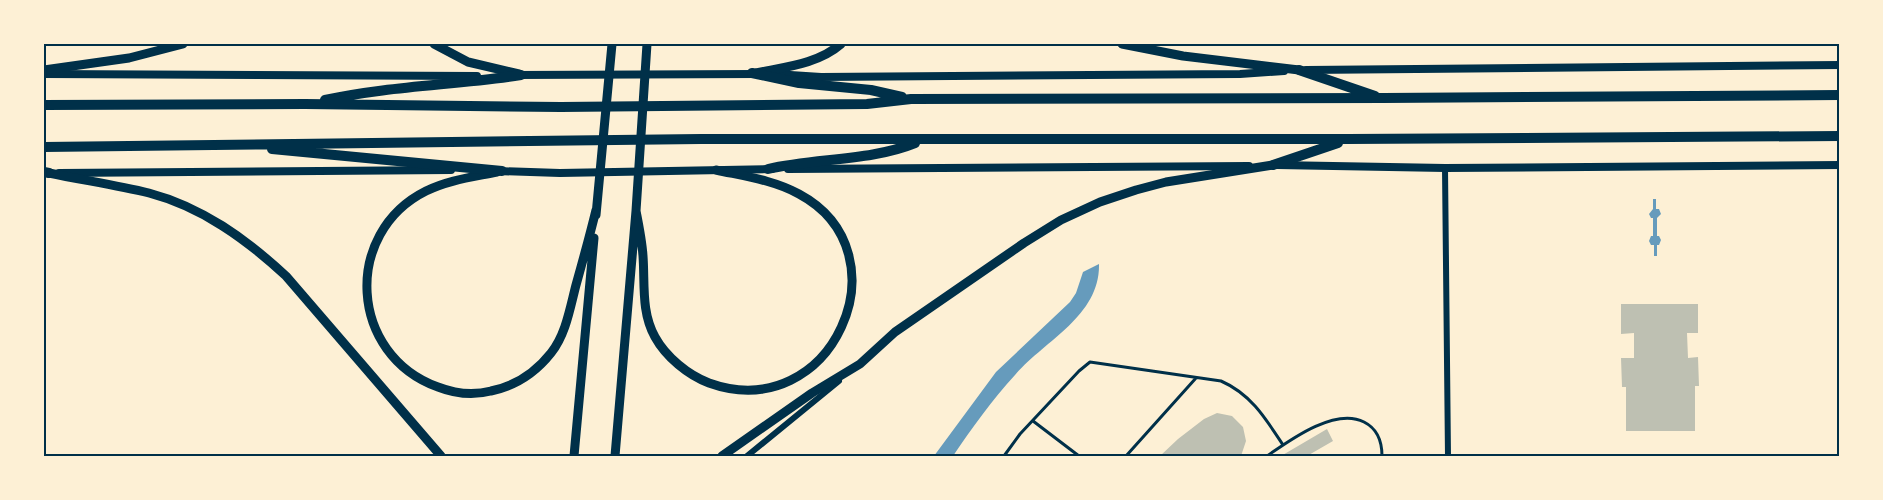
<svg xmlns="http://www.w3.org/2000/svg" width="1883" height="500" viewBox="0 0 1883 500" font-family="Helvetica,sans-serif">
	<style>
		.water { fill: #669bbc }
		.building { fill: #bec0b2 }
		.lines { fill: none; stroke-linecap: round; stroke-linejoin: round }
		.service { stroke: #003049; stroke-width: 3 }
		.minor { stroke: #003049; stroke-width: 6 }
		.tertiary { stroke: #003049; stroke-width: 8 }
		.secondary { stroke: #003049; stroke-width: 9 }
		.primary { stroke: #003049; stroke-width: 10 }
		.neatline { fill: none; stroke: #003049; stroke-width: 2 }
	</style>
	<rect width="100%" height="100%" fill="#fdf0d5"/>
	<!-- water -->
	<path class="water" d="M1653,199H1656V209H1659L1661,214L1657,218V236H1659L1661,240L1659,245H1657V256H1654V245H1651L1649,241L1651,236H1653V218H1651L1649,214L1653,209Z
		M1099,264C1100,316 1045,340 1015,375C992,400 972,428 953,456H934L996,372L1070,302L1076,293L1083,272Z"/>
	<!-- building -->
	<path class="building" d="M1621,304H1698V333H1687L1688,358L1698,357L1699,386H1695V431H1626V387H1622L1621,358H1634V333L1621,334Z
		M1217,413L1232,416L1243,427L1246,441L1241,456H1160L1178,439L1204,419Z
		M1327,429L1333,441L1307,456H1281Z"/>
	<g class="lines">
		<!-- service -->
		<path class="service" d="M1033,421L1079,456
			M1004,456L1020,434L1079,371L1090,362L1221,381C1251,394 1266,419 1283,445
			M1126,456L1196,378
			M1267,456C1290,440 1335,407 1364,422C1378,429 1382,441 1382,456"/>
		<!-- minor -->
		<path class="minor" d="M1445,168L1448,456
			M747,456L839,381"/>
		<!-- tertiary -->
		<path class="tertiary" d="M1306,70L1840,65
			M44,74L477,76
			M775,74L821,77L1240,74L1284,71
			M517,75L756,74
			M1277,165L1445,168L1840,165
			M788,169L1249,166
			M497,171L560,173L772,169
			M59,173L451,170"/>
		<!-- secondary -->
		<path class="secondary" d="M434,44L468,62L519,74
			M1122,44L1183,56L1299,70
			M44,70L129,58L183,44
			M756,73C785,67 818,64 841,44
			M497,172C473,177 448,180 426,191C342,233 349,355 438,387C456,394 472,396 491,391C515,386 536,372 551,353C566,334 570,308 576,285C583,260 590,235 596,210
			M49,173C82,180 116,185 149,193C202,207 246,239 286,276L441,456
			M636,211C639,226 642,241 643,256C645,284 641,312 655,337C666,357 688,375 709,383C832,427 909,253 799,194C774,180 743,176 716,170
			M596,215L612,44
			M574,456L594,238
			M615,456L636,211L647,44
			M722,456L812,393L860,364L895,332L1024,243L1061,220L1100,202L1136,190L1166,182L1273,165"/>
		<!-- primary -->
		<path class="primary" d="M1299,70L1375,96
			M752,73L799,83L871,90L902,97
			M325,100C389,86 456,85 521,75
			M44,105L305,104L561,107L867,104L911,99L1384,98L1840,95
			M44,147L701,139H1348L1840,136
			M272,149L502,171
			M1273,165L1338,143
			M768,169C816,158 871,161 915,143
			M44,172L49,173"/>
	</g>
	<!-- border -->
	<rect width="1883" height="500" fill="none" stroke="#fdf0d5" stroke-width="90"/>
	<rect x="45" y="45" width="1793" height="410" class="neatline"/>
</svg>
